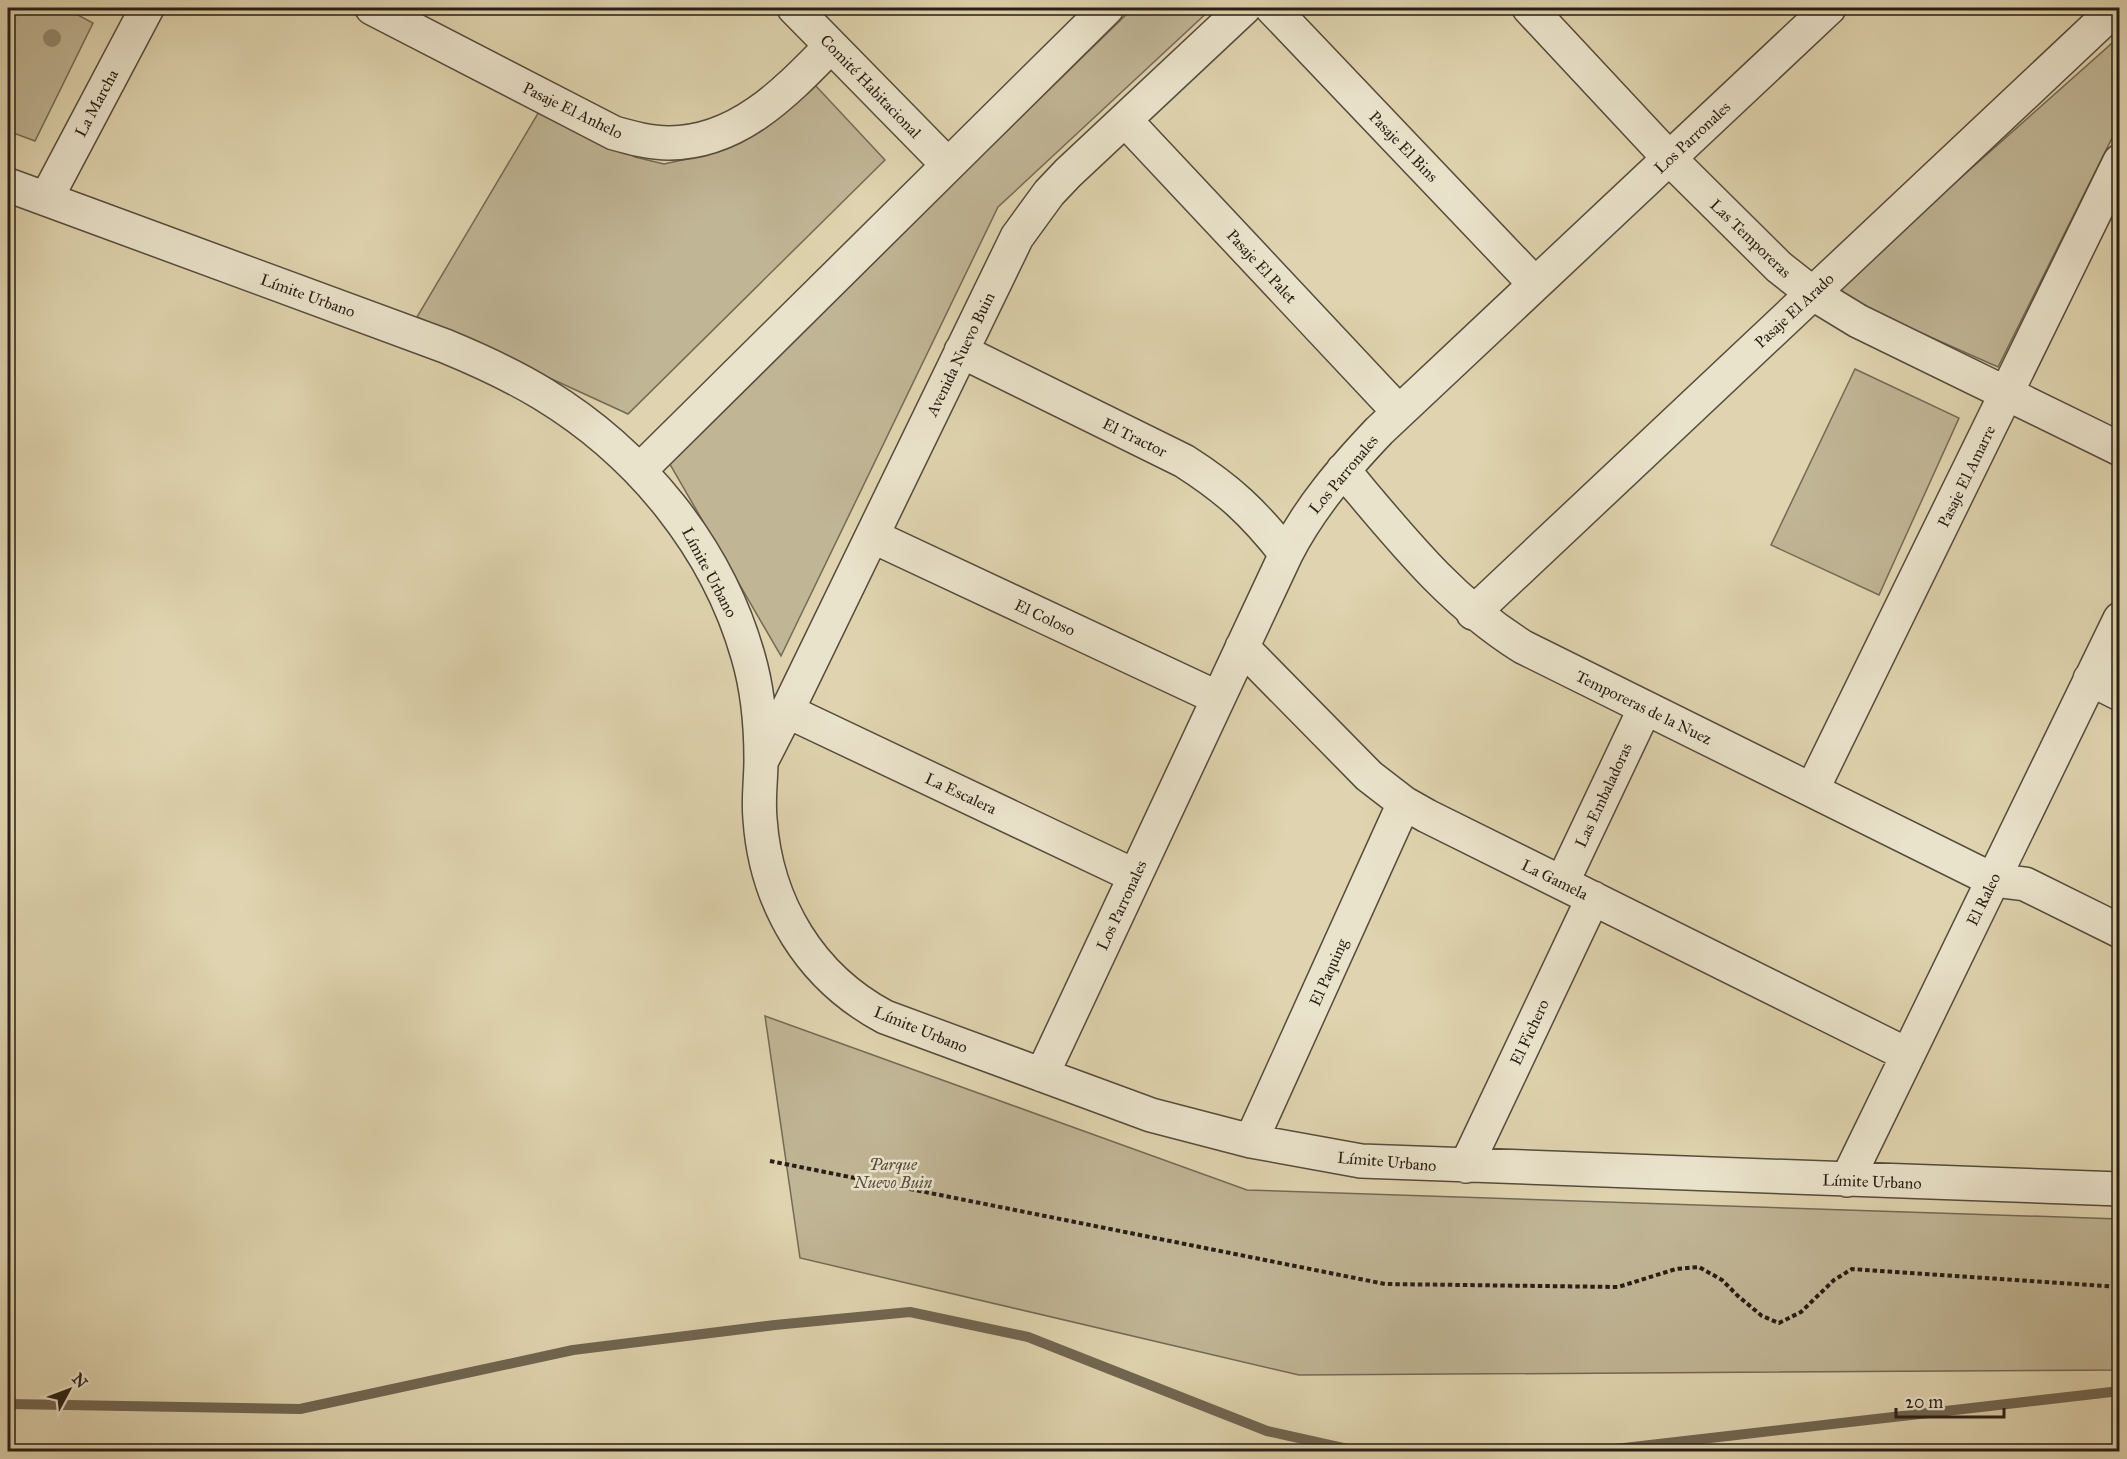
<svg xmlns="http://www.w3.org/2000/svg" width="2127" height="1459" viewBox="0 0 2127 1459" font-family="'IM FELL Great Primer',serif">
	<style>
		.green { fill: #c0b595; stroke: #746a54; stroke-width: 1.5 }
		.lines { fill: none; stroke-linecap: round; stroke-linejoin: round }
		.stream { stroke: #716651; stroke-width: 10 }
		.minor-casing { stroke: #564c3b; stroke-width: 36 }
		.path { stroke: #281e14; stroke-width: 4; stroke-dasharray: 4.5 3; stroke-linecap: butt }
		.minor { stroke: #eae3cb; stroke-width: 33 }
		.tree { fill: #94896f }
		.labels { text-anchor: middle; stroke-width: 5; stroke-linejoin: round; paint-order: stroke }
		.street-label { font-size: 16px; fill: #281e14; stroke: #eae3cb }
		.park-label { font-size: 16px; font-style: italic; fill: #564b3b; stroke: #eae3cb }
	</style>
	<rect width="100%" height="100%" fill="#dfd4af"/>
	<filter id="stains"><feTurbulence type="fractalNoise" baseFrequency=".00333" numOctaves="4"/><feColorMatrix values="0 0 0 0 .2 0 0 0 0 .09 0 0 0 0 .02 0 0 0 .5 -.17"/></filter>
	<radialGradient id="worn" r=".72"><stop offset=".6" stop-color="#630" stop-opacity="0"/><stop offset="1" stop-color="#630" stop-opacity=".3"/></radialGradient>
	<!-- green -->
	<path class="green" d="M8,8H65L93,23L35,141L8,131Z
		M1133,8H1212L998,207L781,656L668,461Z
		M2119,37V124L1998,367L1831,293Z
		M815,85L885,160L628,414L417,317L540,110L635,157L664,164L701,156L744,139Z
		M1855,369L1959,418L1879,595L1771,545Z
		M765,1016L1247,1190L2119,1219V1370L1299,1375L800,1258Z"/>
	<g class="lines">
		<!-- stream -->
		<path class="stream" d="M8,1404L300,1409L573,1350L775,1325L910,1312L1028,1337L1267,1431L1361,1452
			M1589,1452L2120,1391"/>
		<defs>
			<path id="minor" d="M372,8L614,133C632,138 650,143 669,143C738,143 786,92 831,46
				M794,8L948,165
				M1272,8L1535,284
				M1529,8L1669,158L1779,267L1812,293L1858,321L2120,449
				M1125,120L1399,412
				M8,185L445,346C479,360 512,375 543,394C640,453 717,547 748,656C758,690 761,725 761,760C761,780 758,799 760,819C766,904 810,977 885,1017L1151,1115L1251,1141L1361,1161L2120,1189
				M46,199L147,8
				M961,351L1184,461C1228,489 1254,513 1286,554
				M640,470L1107,8
				M1343,470C1399,536 1448,600 1523,647L1993,880L2025,884L2120,931
				M872,536L1218,698
				M1473,613L2116,8
				M1242,647L1369,776L1404,803L1427,816L1908,1055
				M2090,679L2120,694
				M787,711L1135,876
				M762,760L787,711L1017,237L1049,193L1068,173L1244,8
				M1812,790L2120,161
				M1562,883L1645,708
				M1042,1075L1286,554C1310,507 1343,469 1379,431L1829,8
				M1251,1141L1404,803
				M1466,1166L1593,898
				M1847,1180L2120,619"/>
		</defs>
		<!-- minor casing -->
		<use href="#minor" class="minor-casing"/>
		<!-- path -->
		<path class="path" d="M770,1161L1385,1284L1618,1287L1676,1269L1699,1267L1722,1280L1738,1296L1762,1316L1779,1323L1801,1312L1834,1280L1852,1269L2120,1287"/>
		<!-- minor -->
		<use href="#minor" class="minor"/>
	</g>
	<!-- trees -->
	<circle class="tree" cx="52" cy="38" r="9"/>
	<g class="labels">
		<!-- street labels -->
		<g class="street-label">
			<text transform="translate(871 86) rotate(46)" y="6">Comité Habitacional</text>
			<text transform="translate(96 103) rotate(-62)" y="6">La Marcha</text>
			<text transform="translate(573 110) rotate(26)" y="6">Pasaje El Anhelo</text>
			<text transform="translate(1692 137) rotate(-43)" y="6">Los Parronales</text>
			<text transform="translate(1404 146) rotate(46)" y="6">Pasaje El Bins</text>
			<text transform="translate(1751 238) rotate(44)" y="6">Las Temporeras</text>
			<text transform="translate(1262 266) rotate(47)" y="6">Pasaje El Palet</text>
			<text transform="translate(308 295) rotate(20)" y="6">Límite Urbano</text>
			<text transform="translate(1794 310) rotate(-43)" y="6">Pasaje El Arado</text>
			<text transform="translate(960 354) rotate(-64)" y="6">Avenida Nuevo Buin</text>
			<text transform="translate(1135 437) rotate(26)" y="6">El Tractor</text>
			<text transform="translate(1343 474) rotate(-50)" y="6">Los Parronales</text>
			<text transform="translate(1966 476) rotate(-64)" y="6">Pasaje El Amarre</text>
			<text transform="translate(710 572) rotate(62)" y="6">Límite Urbano</text>
			<text transform="translate(1045 617) rotate(25)" y="6">El Coloso</text>
			<text transform="translate(1644 707) rotate(26)" y="6">Temporeras de la Nuez</text>
			<text transform="translate(961 793) rotate(25)" y="6">La Escalera</text>
			<text transform="translate(1603 795) rotate(-65)" y="6">Las Embaladoras</text>
			<text transform="translate(1555 879) rotate(26)" y="6">La Gamela</text>
			<text transform="translate(1983 899) rotate(-64)" y="6">El Raleo</text>
			<text transform="translate(1121 905) rotate(-65)" y="6">Los Parronales</text>
			<text transform="translate(1328 972) rotate(-66)" y="6">El Paquing</text>
			<text transform="translate(921 1029) rotate(22)" y="6">Límite Urbano</text>
			<text transform="translate(1529 1032) rotate(-65)" y="6">El Fichero</text>
			<text transform="translate(1387 1161) rotate(5)" y="6">Límite Urbano</text>
			<text transform="translate(1872 1181) rotate(2)" y="6">Límite Urbano</text>
		</g>
		<!-- park labels -->
		<g class="park-label">
			<text x="893" y="1170">Parque<tspan x="893" dy="18">Nuevo Buin</tspan></text>
		</g>
	</g>
	<!-- margin -->
	<rect width="2127" height="1459" fill="none" stroke="#dfd4af" stroke-width="30"/>
	<rect x="9" y="9" width="2109" height="1441" fill="none" stroke="#281e14" stroke-width="3"/>
	<rect x="15" y="15" width="2097" height="1429" fill="none" stroke="#281e14" stroke-width="1.5"/>
	<!-- north arrow -->
	<g transform="translate(69 1390) rotate(49)" stroke="#eae3cb" stroke-width="4.5" paint-order="stroke">
	<path d="M0-4.5L10 22L0 15L-10 22Z" fill="#281e14"/>
	<text y="-9" font-size="16" font-weight="bold" text-anchor="middle" fill="#281e14">N</text>
	</g>
	<!-- scale -->
	<path d="M1896 1408v9h108v-9" fill="none" stroke="#281e14" stroke-width="3"/>
	<text x="1905" y="1408" font-size="18" fill="#281e14" stroke="#eae3cb" stroke-width="4.5" paint-order="stroke">20 m</text>
	<rect width="100%" height="100%" filter="url(#stains)"/>
	<rect width="100%" height="100%" fill="url(#worn)"/>
</svg>
